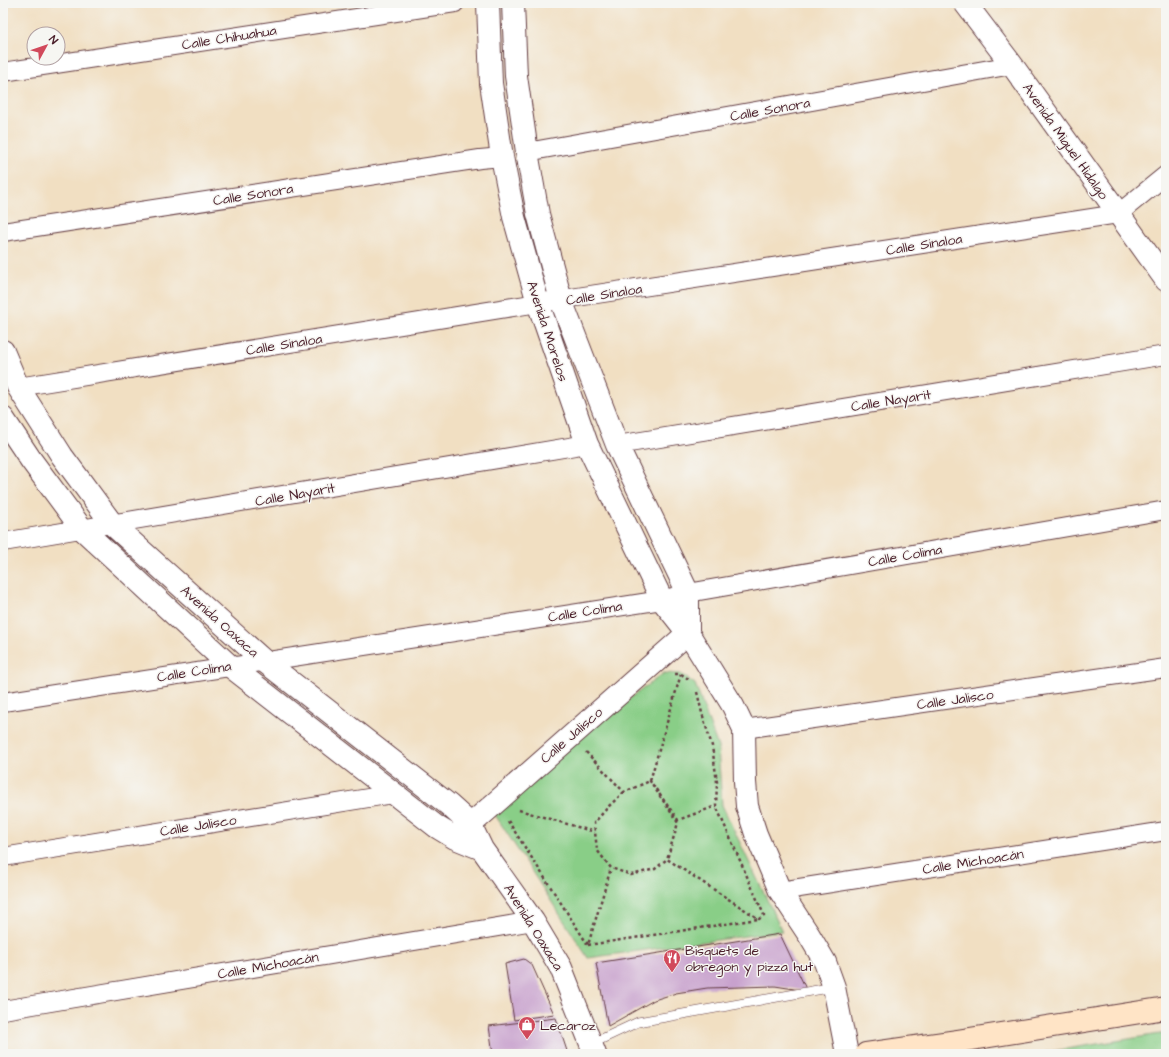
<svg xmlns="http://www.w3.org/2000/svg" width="1169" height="1057" viewBox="0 0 1169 1057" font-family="'Architects Daughter',sans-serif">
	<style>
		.green { fill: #89ce87; stroke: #6a7659 }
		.building { fill: #c8a1cd }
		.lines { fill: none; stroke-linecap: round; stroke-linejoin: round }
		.service-casing { stroke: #633c42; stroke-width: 10 }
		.minor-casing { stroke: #633c42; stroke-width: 20 }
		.tertiary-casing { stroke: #633c42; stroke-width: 24 }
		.secondary-casing { stroke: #633c42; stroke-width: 24 }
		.path { stroke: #633c42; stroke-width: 2.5; stroke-dasharray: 3 3; stroke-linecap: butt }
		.service { stroke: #fff; stroke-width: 9 }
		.minor { stroke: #fff; stroke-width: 18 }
		.tertiary { stroke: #fff; stroke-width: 22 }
		.secondary { stroke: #ffe4c6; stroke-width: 22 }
		.labels { text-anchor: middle; stroke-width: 3; stroke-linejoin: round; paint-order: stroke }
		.street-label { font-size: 14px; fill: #4a1f2b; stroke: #f6f6f2 }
		.poi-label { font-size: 14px; fill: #4a1f2b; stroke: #f6f6f2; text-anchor: start }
	</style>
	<rect width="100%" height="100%" fill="#f6f6f2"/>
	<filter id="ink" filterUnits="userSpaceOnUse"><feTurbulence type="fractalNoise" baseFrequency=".025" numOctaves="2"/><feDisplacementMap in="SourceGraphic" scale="8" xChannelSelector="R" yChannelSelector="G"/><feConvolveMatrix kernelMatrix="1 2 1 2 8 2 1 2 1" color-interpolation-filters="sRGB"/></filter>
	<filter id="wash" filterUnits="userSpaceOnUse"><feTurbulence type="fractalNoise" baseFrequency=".012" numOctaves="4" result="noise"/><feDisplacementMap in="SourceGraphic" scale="16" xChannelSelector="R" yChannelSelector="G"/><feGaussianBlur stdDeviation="0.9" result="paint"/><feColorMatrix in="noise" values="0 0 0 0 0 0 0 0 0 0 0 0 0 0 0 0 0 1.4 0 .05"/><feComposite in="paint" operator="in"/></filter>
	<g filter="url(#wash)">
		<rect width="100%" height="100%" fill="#f1dfc2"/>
		<!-- green -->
		<path class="green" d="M664,673L681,674L695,684L718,747L722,805L782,931L588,958L488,804Z
			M1166,1033V1054H1034Z"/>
		<g id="blocks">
			<!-- building -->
			<path class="building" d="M780,934L807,991L775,986L707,988L676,993L654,1000L608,1026L596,963Z
				M524,959L532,965L554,1014L514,1020L505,964Z
				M556,1018L568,1054H493L489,1026Z"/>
		</g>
	</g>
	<g filter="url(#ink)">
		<use href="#blocks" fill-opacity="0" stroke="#633c42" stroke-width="1"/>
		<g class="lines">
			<defs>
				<path id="service" d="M591,1044L638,1022L834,987"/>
				<path id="minor" d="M3,72L455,3
					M527,152L1012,65
					M3,232L480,159L502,157
					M18,387L538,303L1118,214L1166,175
					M617,445L1166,355
					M3,542L587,444
					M3,702L662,600L688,593L1166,510
					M744,729L1166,668
					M3,857L393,794
					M780,891L1166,831
					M3,1010L533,921"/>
				<path id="tertiary" d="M488,3L491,83L502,157L514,217L538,303L587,444L662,600L688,633L733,706L744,729L745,782L747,806L756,834L780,891L809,935L825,962L834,987L847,1054
					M513,3L516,76L527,152L538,214L561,300L617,445L688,593V633
					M965,3L1012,65L1166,280
					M3,351L18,387L62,456L113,525L264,661L449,805L470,824L482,849L533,921L561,968L595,1054
					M3,418L31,460L82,529L230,666L437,827L455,838L482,849
					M460,834L688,633"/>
				<path id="secondary" d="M866,1054L958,1041L1166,1008"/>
			</defs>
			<!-- service casing -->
			<use href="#service" class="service-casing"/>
			<!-- minor casing -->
			<use href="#minor" class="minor-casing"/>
			<!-- tertiary casing -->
			<use href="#tertiary" class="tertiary-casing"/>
			<!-- secondary casing -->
			<use href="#secondary" class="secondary-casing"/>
			<!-- path -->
			<path class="path" d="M675,674H681L690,680
				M697,692L702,713L712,746L717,782L716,806L678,820L650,781L678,823L667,859L759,919L764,915L716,806
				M586,752L624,792L650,781L681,674
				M624,792L609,806L594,823L597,850L611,868L631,875L655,869L667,859
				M519,810L595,832
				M508,821L588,945L611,868
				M588,945L758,919"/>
			<!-- service -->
			<use href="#service" class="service"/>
			<!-- minor -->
			<use href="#minor" class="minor"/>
			<!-- tertiary -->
			<use href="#tertiary" class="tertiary"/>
			<!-- secondary -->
			<use href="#secondary" class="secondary"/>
		</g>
	</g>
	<!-- icons -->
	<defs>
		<symbol id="restaurant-pin" viewBox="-11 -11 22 30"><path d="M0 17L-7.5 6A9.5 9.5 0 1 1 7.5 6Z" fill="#d1495b" stroke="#f6f6f2"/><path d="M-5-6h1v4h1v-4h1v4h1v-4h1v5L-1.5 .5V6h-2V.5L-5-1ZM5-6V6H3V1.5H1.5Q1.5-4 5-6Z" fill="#fff"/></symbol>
		<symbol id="shop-pin" viewBox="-11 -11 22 30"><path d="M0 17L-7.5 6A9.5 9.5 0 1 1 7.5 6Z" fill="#d1495b" stroke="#f6f6f2"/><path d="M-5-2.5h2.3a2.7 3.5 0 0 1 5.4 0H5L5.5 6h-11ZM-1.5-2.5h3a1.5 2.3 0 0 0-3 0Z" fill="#fff"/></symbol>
	</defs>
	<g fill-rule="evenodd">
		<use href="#restaurant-pin" x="662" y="948" width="20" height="27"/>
		<use href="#shop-pin" x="517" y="1015" width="20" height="27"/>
	</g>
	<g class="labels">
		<!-- street labels -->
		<g class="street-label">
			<text transform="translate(229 37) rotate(-9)" y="5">Calle Chihuahua</text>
			<text transform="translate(770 109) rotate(-10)" y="5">Calle Sonora</text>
			<text transform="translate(1066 141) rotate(55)" y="5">Avenida Miguel Hidalgo</text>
			<text transform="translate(253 194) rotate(-9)" y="5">Calle Sonora</text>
			<text transform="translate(924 244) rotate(-9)" y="5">Calle Sinaloa</text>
			<text transform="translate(604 294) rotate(-9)" y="5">Calle Sinaloa</text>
			<text transform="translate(548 331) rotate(72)" y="5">Avenida Morelos</text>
			<text transform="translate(284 344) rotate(-9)" y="5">Calle Sinaloa</text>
			<text transform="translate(891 400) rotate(-9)" y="5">Calle Nayarit</text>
			<text transform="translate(295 494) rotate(-10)" y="5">Calle Nayarit</text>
			<text transform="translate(905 555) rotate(-10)" y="5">Calle Colima</text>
			<text transform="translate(585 611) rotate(-9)" y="5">Calle Colima</text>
			<text transform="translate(220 621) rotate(42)" y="5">Avenida Oaxaca</text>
			<text transform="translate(194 671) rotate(-9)" y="5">Calle Colima</text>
			<text transform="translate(955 699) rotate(-8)" y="5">Calle Jalisco</text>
			<text transform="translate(571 735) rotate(-41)" y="5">Calle Jalisco</text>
			<text transform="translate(198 825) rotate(-9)" y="5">Calle Jalisco</text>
			<text transform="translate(973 861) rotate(-9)" y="5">Calle Michoacán</text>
			<text transform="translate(534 927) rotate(58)" y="5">Avenida Oaxaca</text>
			<text transform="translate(268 965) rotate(-10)" y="5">Calle Michoacán</text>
		</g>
		<!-- poi labels -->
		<g class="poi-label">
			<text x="685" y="955">Bisquets de<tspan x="685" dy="16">obregon y pizza hut</tspan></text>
			<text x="540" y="1030">Lecaroz</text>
		</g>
	</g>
	<!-- margin -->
	<rect width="1169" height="1057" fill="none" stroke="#f6f6f2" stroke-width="16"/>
	<!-- north arrow -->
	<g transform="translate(46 46) rotate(50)"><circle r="19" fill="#f6f6f2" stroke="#b1a0a2"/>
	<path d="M0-3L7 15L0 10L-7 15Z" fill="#d1495b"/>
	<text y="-6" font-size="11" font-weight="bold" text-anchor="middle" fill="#4a1f2b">N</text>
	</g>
</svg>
